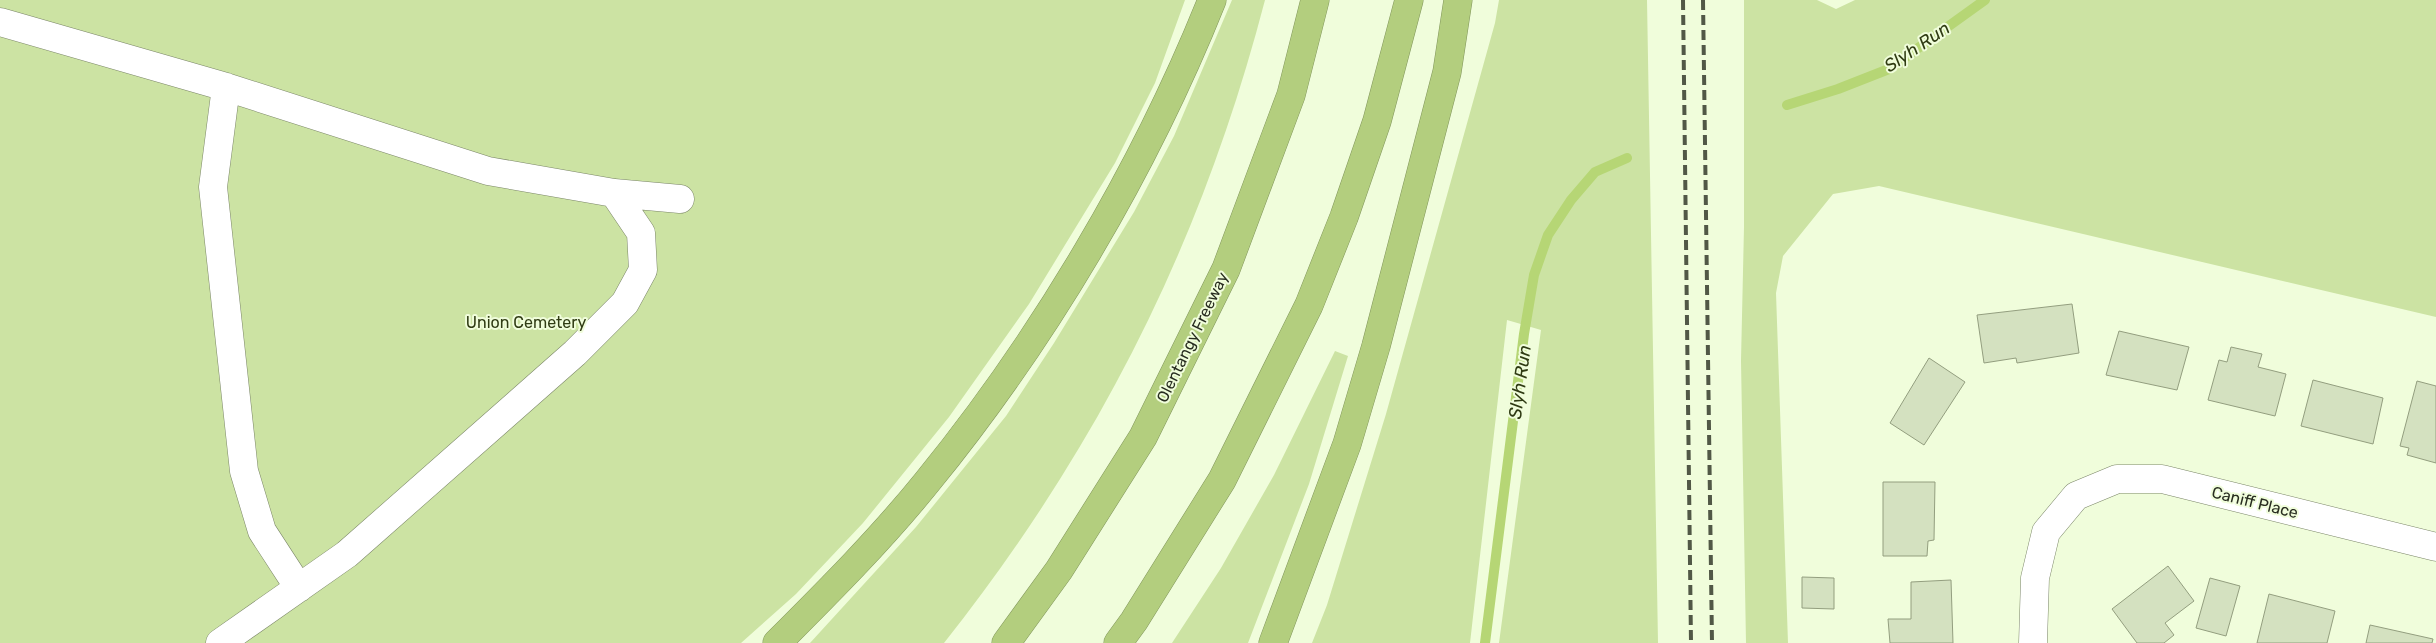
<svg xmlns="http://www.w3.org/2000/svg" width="2436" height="643" viewBox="0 0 2436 643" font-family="Rubik,sans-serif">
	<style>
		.green { fill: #cce3a3 }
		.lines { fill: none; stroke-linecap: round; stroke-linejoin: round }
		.stream { stroke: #b6d675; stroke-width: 10 }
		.building { fill: #d4e1c0; stroke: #939e7f }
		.minor-casing { stroke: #7b8668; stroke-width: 29 }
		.highway-casing { stroke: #82965d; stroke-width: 29 }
		.minor { stroke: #fff; stroke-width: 28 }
		.highway { stroke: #b3ce7e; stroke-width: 28 }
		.rail { stroke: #515846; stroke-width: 4; stroke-dasharray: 10 5; stroke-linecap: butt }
		.labels { text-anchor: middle; stroke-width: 4; stroke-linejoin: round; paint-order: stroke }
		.park-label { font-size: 16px; fill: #303c14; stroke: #f0fddb }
		.street-label { font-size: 16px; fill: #282d20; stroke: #f0fddb }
		.water-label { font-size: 18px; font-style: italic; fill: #2f3b13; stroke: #f0fddb }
	</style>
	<rect width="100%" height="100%" fill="#f0fddb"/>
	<!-- green -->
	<path class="green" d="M0,0H1185L1155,83L1115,163L1029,304L949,417L863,523L796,594L741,643H0Z
		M1232,0H1265C1202,242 1099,447 944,643H810L916,527L1006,416L1054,343L1134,212L1174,136Z
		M1499,0H1647L1658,643H1499L1541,330L1507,320L1470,643H1312L1327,605L1386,414L1495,23Z
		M1744,0H1817L1836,9L1855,0H2436V317L1879,186L1833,194L1783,256L1776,293L1788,643H1746L1741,361L1744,227Z
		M1335,351L1348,356L1309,484L1248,643H1172L1221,568L1274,475Z"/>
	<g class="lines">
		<!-- stream -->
		<path class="stream" d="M1787,105L1838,89L1889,69L1985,0
			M1485,643L1524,334L1534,275L1548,235L1571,200L1595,172L1627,158"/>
	</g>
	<!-- building -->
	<path class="building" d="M2072,304L2079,353L2017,363L2016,358L1984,363L1977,315Z
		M2119,331L2189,347L2177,390L2106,375Z
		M2231,347L2262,354L2258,367L2286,374L2275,416L2208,400L2219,360L2227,362Z
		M1929,358L1965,382L1924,445L1890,423Z
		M2313,380L2383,398L2373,444L2301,426Z
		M2417,381L2436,386V463L2407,455L2409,448L2400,446Z
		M1883,482H1935L1934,540L1928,541L1927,556H1883Z
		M2168,566L2194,601L2165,623L2174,635L2164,643H2137L2112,609Z
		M1802,577L1834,578V609L1802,608Z
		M2210,578L2240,586L2226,636L2196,628Z
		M1951,580L1953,643H1890L1888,619H1911V582Z
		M2269,594L2335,611L2327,643H2257Z
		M2370,625L2433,639L2432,643H2366Z"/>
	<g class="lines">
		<defs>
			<path id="minor" d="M0,22L226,87L488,171L614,193L680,199
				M226,87L213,187L244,471L262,531L299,588
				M220,643L347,554L575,353L625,303L643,270L641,233L614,193
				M2033,643L2035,578L2046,532L2076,496L2117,479H2162L2436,547"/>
			<path id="highway" d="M777,643C829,591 881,539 927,482C1043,340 1144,170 1212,0
				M1006,643L1059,570L1143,437L1226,269L1291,95L1315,0
				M1118,643L1134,621L1222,480L1309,305L1344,217L1377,121L1409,0
				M1273,643L1347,444L1376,346L1447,72L1458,0"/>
		</defs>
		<!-- minor casing -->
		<use href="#minor" class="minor-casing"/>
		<!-- highway casing -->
		<use href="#highway" class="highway-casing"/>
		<!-- minor -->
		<use href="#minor" class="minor"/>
		<!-- highway -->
		<use href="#highway" class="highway"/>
		<!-- rail -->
		<path class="rail" d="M1683,0L1691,643
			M1703,0L1712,643"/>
	</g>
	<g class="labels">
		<!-- park labels -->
		<g class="park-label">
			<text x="526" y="328">Union Cemetery</text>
		</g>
		<!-- street labels -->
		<g class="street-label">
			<text transform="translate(1192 337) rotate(-64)" y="6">Olentangy Freeway</text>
			<text transform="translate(2255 502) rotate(14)" y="6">Caniff Place</text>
		</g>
		<!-- water labels -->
		<g class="water-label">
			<text transform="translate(1917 47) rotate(-34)" y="6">Slyh Run</text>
			<text transform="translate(1520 382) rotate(-82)" y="6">Slyh Run</text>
		</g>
	</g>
</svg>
